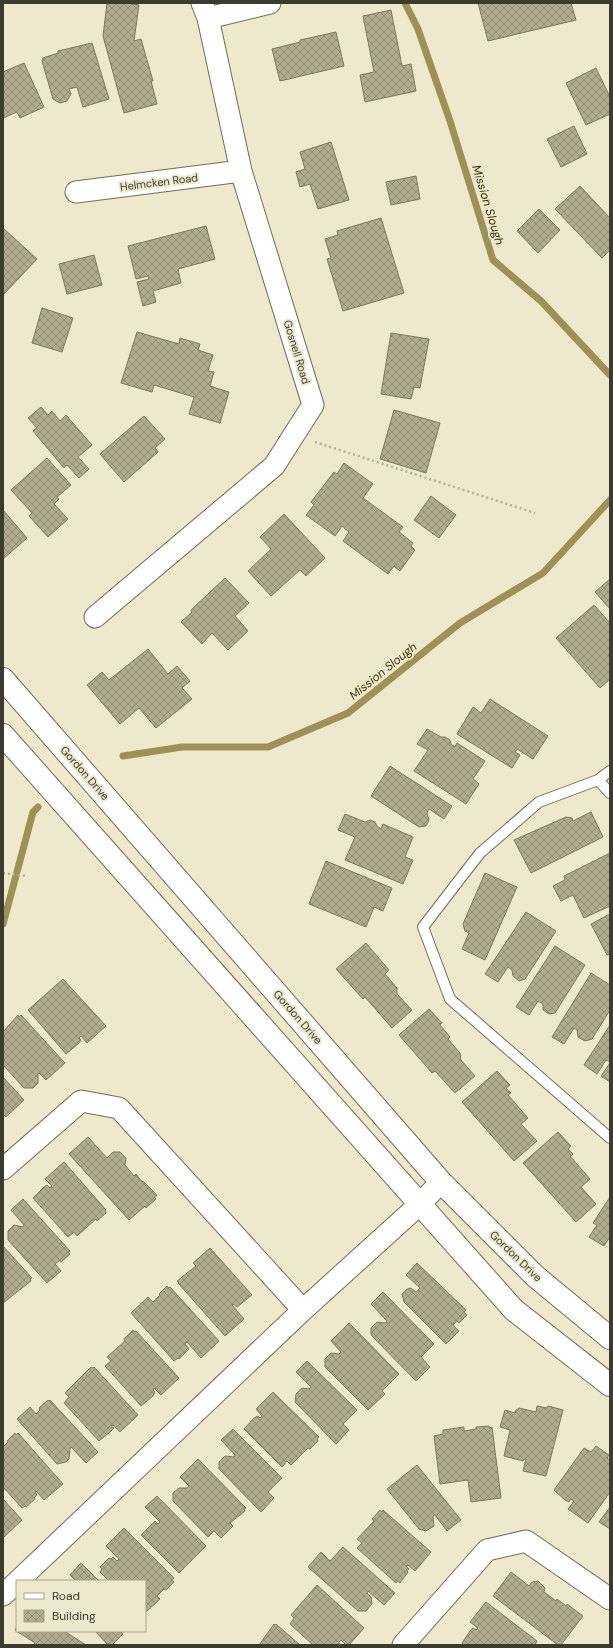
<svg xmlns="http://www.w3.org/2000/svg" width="613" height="1648" viewBox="0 0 613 1648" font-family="'DM Sans',sans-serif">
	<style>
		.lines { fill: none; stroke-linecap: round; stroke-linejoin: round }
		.stream { stroke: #9e9158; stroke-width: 7 }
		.building { fill: url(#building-cross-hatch); stroke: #7e7860 }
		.service-casing { stroke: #726d54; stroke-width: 12 }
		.minor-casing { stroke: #726d54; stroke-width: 23 }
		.secondary-casing { stroke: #726d54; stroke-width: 24 }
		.path { stroke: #b5b099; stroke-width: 2.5; stroke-dasharray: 2 3; stroke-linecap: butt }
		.service { stroke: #fff; stroke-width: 10 }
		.minor { stroke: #fff; stroke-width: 21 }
		.secondary { stroke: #fff; stroke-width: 22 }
		.labels { text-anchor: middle; stroke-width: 4; stroke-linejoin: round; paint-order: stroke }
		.street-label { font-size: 11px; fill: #3d3a2f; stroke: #eee8cc }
		.water-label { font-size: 12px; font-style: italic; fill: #3d3302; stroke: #eee8cc }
	</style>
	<defs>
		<pattern id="building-cross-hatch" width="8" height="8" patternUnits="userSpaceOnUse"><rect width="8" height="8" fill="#b1ab90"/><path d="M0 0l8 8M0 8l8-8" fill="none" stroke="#918c76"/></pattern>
	</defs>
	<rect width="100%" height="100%" fill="#eee8cc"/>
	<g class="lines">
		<!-- stream -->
		<path class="stream" d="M405,3L418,29L450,121L493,260L541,301L610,375
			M123,756L182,747H268L348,713L460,623L543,573L610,500
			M3,924L33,812L38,807"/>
	</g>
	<!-- building -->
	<path class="building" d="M107,3H127L139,5L134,41L141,39L153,81H151L157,104L124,113L103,36Z
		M478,3H571L576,20L488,41Z
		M391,10L402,66L411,64L416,91L365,102L360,75L374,72L363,16Z
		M336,32L344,66L280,81L272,49L300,42V40Z
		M92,43L109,99L83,107L77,87L69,89L71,94L67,101L60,103L53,99L42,61L43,58L58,53V51Z
		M24,63L44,107L20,118L17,112L3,118V72Z
		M596,68L610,97V114L586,125L566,83Z
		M574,126L587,154L561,167L547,139Z
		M331,142L349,200L318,209L310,184L300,187L296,172L305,169L300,152Z
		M416,176L420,199L391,205L386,182Z
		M580,186L610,218V250L602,258L555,209Z
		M539,209L560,230L538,253L517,231Z
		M381,218L404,293L343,311L327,259L331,258L325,239L338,235L337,231Z
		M206,226L215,259L178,269L181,283L153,291L156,302L143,306L137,282L149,279L148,276L136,279L128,246Z
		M3,228L37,259L3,295Z
		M94,255L102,285L67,294L59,264Z
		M42,308L73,318L62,352L32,343Z
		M137,332L179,344L180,338L200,344L198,350L213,355L208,371L214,372L210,386L229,392L220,423L189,414L194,397L154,385L152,392L121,383Z
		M391,333L429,339L420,388L414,387L411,399L381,394Z
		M41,407L48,415L52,411L60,421L66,415L92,445L78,457L89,469L79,478L67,465L64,468L33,431L37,428L28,418Z
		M394,410L440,423L426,473L380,459Z
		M144,416L165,439L155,448L158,452L124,482L100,454Z
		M47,458L71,485L57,497L59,499L54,504L68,519L48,537L29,516L32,513L11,490Z
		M344,463L373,484L363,498L403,527L399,532L413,543L411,546L415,550L400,571L394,566L388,574L343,541L349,532L342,526L335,536L306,515L314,505L311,502L334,472L337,474Z
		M431,496L456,515L439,538L414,520Z
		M3,510L27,538L3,559Z
		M284,514L325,558L306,576L300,570L271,596L248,571L271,549L260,537Z
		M225,578L249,603L235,616L248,631L228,650L212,633L202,644L181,622L192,612L191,610Z
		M610,579V609L595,592Z
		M594,605L610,623V653L608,655L610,657V679L600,688L556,638Z
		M148,649L168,674L177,666L190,681L182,688L192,699L156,728L139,708L120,724L87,685L102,672L109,680Z
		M490,699L548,736L533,759L517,749L515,752L520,755L512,768L457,734L473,707L481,713Z
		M427,729L441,737H445L450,740L451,744L455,747L457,743L485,761L473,779L479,784L466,804L414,771L428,750L417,744Z
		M390,766L452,806L444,819L429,809L427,813L429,820L426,826L419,827L371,796Z
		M591,812L603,837L531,873L514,840L566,817L572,818L573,821Z
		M345,814L365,822L370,820L375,822L377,826L381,829L383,824L413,837L405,857L413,860L403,884L345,860L355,837L338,830Z
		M610,853V906L584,918L573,895L561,901L553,886L565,880L564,876Z
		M326,861L392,888L383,911L374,907L366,927L309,904Z
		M485,873L517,887L485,960L462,949L469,933L465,931L463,924Z
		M526,912L556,931L525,979L519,981L513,976L512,970L508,967L498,982L485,974Z
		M610,914V954L607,955L591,924Z
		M366,943L389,970L385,974L397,988V994L412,1010L392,1028L365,997L363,999L336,969Z
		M555,946L585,965L555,1013L549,1014L543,1010V1004L538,1001L529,1015L516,1007Z
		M591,973L610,985V1010L592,1039L585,1041L578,1037L577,1030L574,1028L564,1044L552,1037Z
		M63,979L106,1026L87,1043L81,1036L79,1038L81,1040L78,1044L66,1054L28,1010Z
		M429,1009L442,1023L440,1025L450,1037L448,1039L460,1053L461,1060L475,1076L455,1093L435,1071L432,1073L399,1035Z
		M18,1015L19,1017L21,1015L65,1063L46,1080L39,1073L38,1074V1083L33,1088H24L3,1065V1032Z
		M610,1025V1062L606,1060L597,1074L584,1065Z
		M610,1063V1082L601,1076Z
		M497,1071L510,1085L506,1088L511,1093L508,1095L528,1118L521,1124L537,1141L514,1161L462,1102Z
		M3,1077L24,1100L6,1117L3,1114Z
		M558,1132L571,1146L568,1149L573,1154L570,1156L590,1179L581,1187L596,1204L576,1222L523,1163Z
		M88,1137L107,1158L113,1152H120L126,1158L125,1165L134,1176L136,1174L142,1182L143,1181L157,1195L154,1197L156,1199L146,1208L145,1206L129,1220L69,1154Z
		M64,1162L106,1210L105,1211L106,1213L97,1221L96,1219L77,1236L74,1232L68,1237L33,1198L44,1187L47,1185L50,1188L52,1186L45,1179Z
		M610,1197V1237L604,1246L589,1237L597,1225L593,1223Z
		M23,1199L70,1251L68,1252L70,1254L61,1262L60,1260L55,1264L61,1271L47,1283L8,1240V1231L14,1225L23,1227L24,1225L11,1210Z
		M3,1246L32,1278L30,1279L31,1281L3,1303Z
		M210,1248L252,1295L237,1307L233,1304L232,1305L244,1319L225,1336L178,1283L179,1282L177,1281L196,1266L193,1263Z
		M417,1263L466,1310L464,1312L467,1315L459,1323L457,1321L453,1325L459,1331L446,1344L404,1302L402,1294L407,1289L411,1288L416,1292L420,1288L406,1275Z
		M167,1286L169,1288L170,1287L219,1341L201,1358L187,1342L185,1344L189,1349L179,1359L178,1358L174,1361L131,1313L148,1297L153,1302L160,1295L159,1294Z
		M383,1292L434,1344L421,1357L430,1367L416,1381L371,1335V1328L377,1322L385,1323L387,1321L371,1304Z
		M349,1323L399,1374L382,1391L385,1394L368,1410L325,1367V1359L331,1353L339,1354L341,1352L331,1341Z
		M133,1330L134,1332L136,1331L179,1378L161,1395L154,1388L153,1390L155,1392L153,1396L141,1406L105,1366L111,1361L107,1357L125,1341L124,1339Z
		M307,1361L357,1410L343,1424L349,1430L336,1444L295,1402L296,1394L302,1388L309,1389L311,1387L296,1372Z
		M91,1367L93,1368L94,1367L138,1415L120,1432L113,1425L111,1426L114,1428L110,1432L99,1441L64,1403L69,1397L65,1393Z
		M273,1392L319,1437L317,1439L318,1441L310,1449L308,1448L291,1465L287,1461L282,1467L244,1429L254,1418L258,1416L260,1418L262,1416L256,1409Z
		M48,1400L49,1401L50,1400L98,1452L86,1463L71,1447L70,1449L69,1459L66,1462L57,1464L17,1419L30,1407L36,1414L40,1410L39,1408Z
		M537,1406L547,1408L548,1406L563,1410L546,1476L523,1471L526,1459H524L523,1461L504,1456L510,1430L500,1427L505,1410L515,1413V1411L519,1408L536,1412Z
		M489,1426V1428L492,1427L501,1498L471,1502L468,1480L440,1484L434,1436L443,1434V1430L464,1427V1431L476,1429V1427Z
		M233,1429L282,1478L268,1492L274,1498L261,1512L219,1469V1462L225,1456L234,1457L235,1455L221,1440Z
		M15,1433L16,1435L18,1433L63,1484L44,1500L36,1491L35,1492L37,1495L34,1498L35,1499L26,1507L25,1506L22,1508L3,1487V1447L8,1442L7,1441Z
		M596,1446L609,1455L607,1458L610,1460V1492L588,1523L568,1509L574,1501L571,1499L569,1502L565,1500L554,1490L584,1448L591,1452Z
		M198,1459L246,1508L244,1509L245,1511L230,1523L233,1526L221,1538L214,1531L208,1537L173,1501V1493L179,1488H187L189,1486L180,1477Z
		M417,1465L461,1520L447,1531L435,1515L433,1516L434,1526L426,1531L419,1529L387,1489Z
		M157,1496L206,1546L179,1573L141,1535L155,1521L158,1524L160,1522L145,1507Z
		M3,1499L22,1520L4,1537L3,1536Z
		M610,1507V1529L599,1522Z
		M380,1510L382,1512L383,1510L431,1552L415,1571L408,1565L406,1566L409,1569L407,1571L408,1572L400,1583L398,1581L396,1583L357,1548L362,1543L357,1539L374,1521L372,1519Z
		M124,1528L174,1578L172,1580L174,1582L166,1590L164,1589L157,1596L160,1599L145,1613V1581H109L100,1572L102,1569L100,1567L109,1558L111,1559L113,1557L117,1561L119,1559L106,1546Z
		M343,1547L395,1593L384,1605L368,1591L367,1593L371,1597L372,1604L366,1611H358L308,1567L321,1552L330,1561Z
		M81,1563L99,1581H76L70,1575Z
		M511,1572L529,1586L532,1582L538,1581L545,1588L544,1592L556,1601L557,1599L566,1606L567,1604L583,1616L561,1645H558L493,1596Z
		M317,1585L364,1628L349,1645H346L341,1640L339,1642L340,1645H313L290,1624L294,1618L291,1615Z
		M486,1602L537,1641L535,1645H464L462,1643L470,1631L473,1628L476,1630L478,1628L470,1622Z
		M274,1624L275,1625L276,1624L300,1645H259Z
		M17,1627V1631H64L86,1645H33L35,1643L15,1630Z
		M95,1631H121L123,1634L112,1645H108Z"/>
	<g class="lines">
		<defs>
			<path id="service" d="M610,771L598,780L539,802L480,853L423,927L450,999L610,1138
				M598,780L610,793"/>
			<path id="minor" d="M208,18L270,3
				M76,192L241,171
				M95,617L274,466L313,405L241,171L208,18L202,3
				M3,1169L81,1101L119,1108L303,1310L18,1581
				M303,1310L420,1204L441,1182
				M3,1595L17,1582
				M403,1645L487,1550L526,1541L610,1599"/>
			<path id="secondary" d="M3,679L441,1182L535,1276L610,1338
				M3,735L514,1310L610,1385"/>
		</defs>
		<!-- service casing -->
		<use href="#service" class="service-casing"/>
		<!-- minor casing -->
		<use href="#minor" class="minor-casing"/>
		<!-- secondary casing -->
		<use href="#secondary" class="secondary-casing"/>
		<!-- path -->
		<path class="path" d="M315,442L535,513
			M3,873L26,876"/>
		<!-- service -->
		<use href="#service" class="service"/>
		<!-- minor -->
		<use href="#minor" class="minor"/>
		<!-- secondary -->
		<use href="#secondary" class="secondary"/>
	</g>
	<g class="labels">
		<!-- street labels -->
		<g class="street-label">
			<text transform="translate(159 182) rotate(-7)" y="4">Helmcken Road</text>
			<text transform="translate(297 352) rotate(73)" y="4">Gosnell Road</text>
			<text transform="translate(85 773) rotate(49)" y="4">Gordon Drive</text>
			<text transform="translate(298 1017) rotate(49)" y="4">Gordon Drive</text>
			<text transform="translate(516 1256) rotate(44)" y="4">Gordon Drive</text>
		</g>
		<!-- water labels -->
		<g class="water-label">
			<text transform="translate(488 205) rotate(73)" y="4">Mission Slough</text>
			<text transform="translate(383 671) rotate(-39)" y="4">Mission Slough</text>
		</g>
	</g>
	<!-- border -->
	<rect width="613" height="1648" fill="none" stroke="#3d3a2f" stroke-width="8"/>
	<!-- legend -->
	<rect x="16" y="1580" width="130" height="52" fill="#eee8cc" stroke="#a7a28d"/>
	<rect x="24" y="1593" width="20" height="6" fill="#ffffff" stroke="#a7a28d"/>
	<text x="52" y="1600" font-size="12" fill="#3d3a2f">Road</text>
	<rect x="24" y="1610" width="20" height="12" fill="url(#building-cross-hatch)" stroke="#a7a28d"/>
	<text x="52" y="1620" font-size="12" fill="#3d3a2f">Building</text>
</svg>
